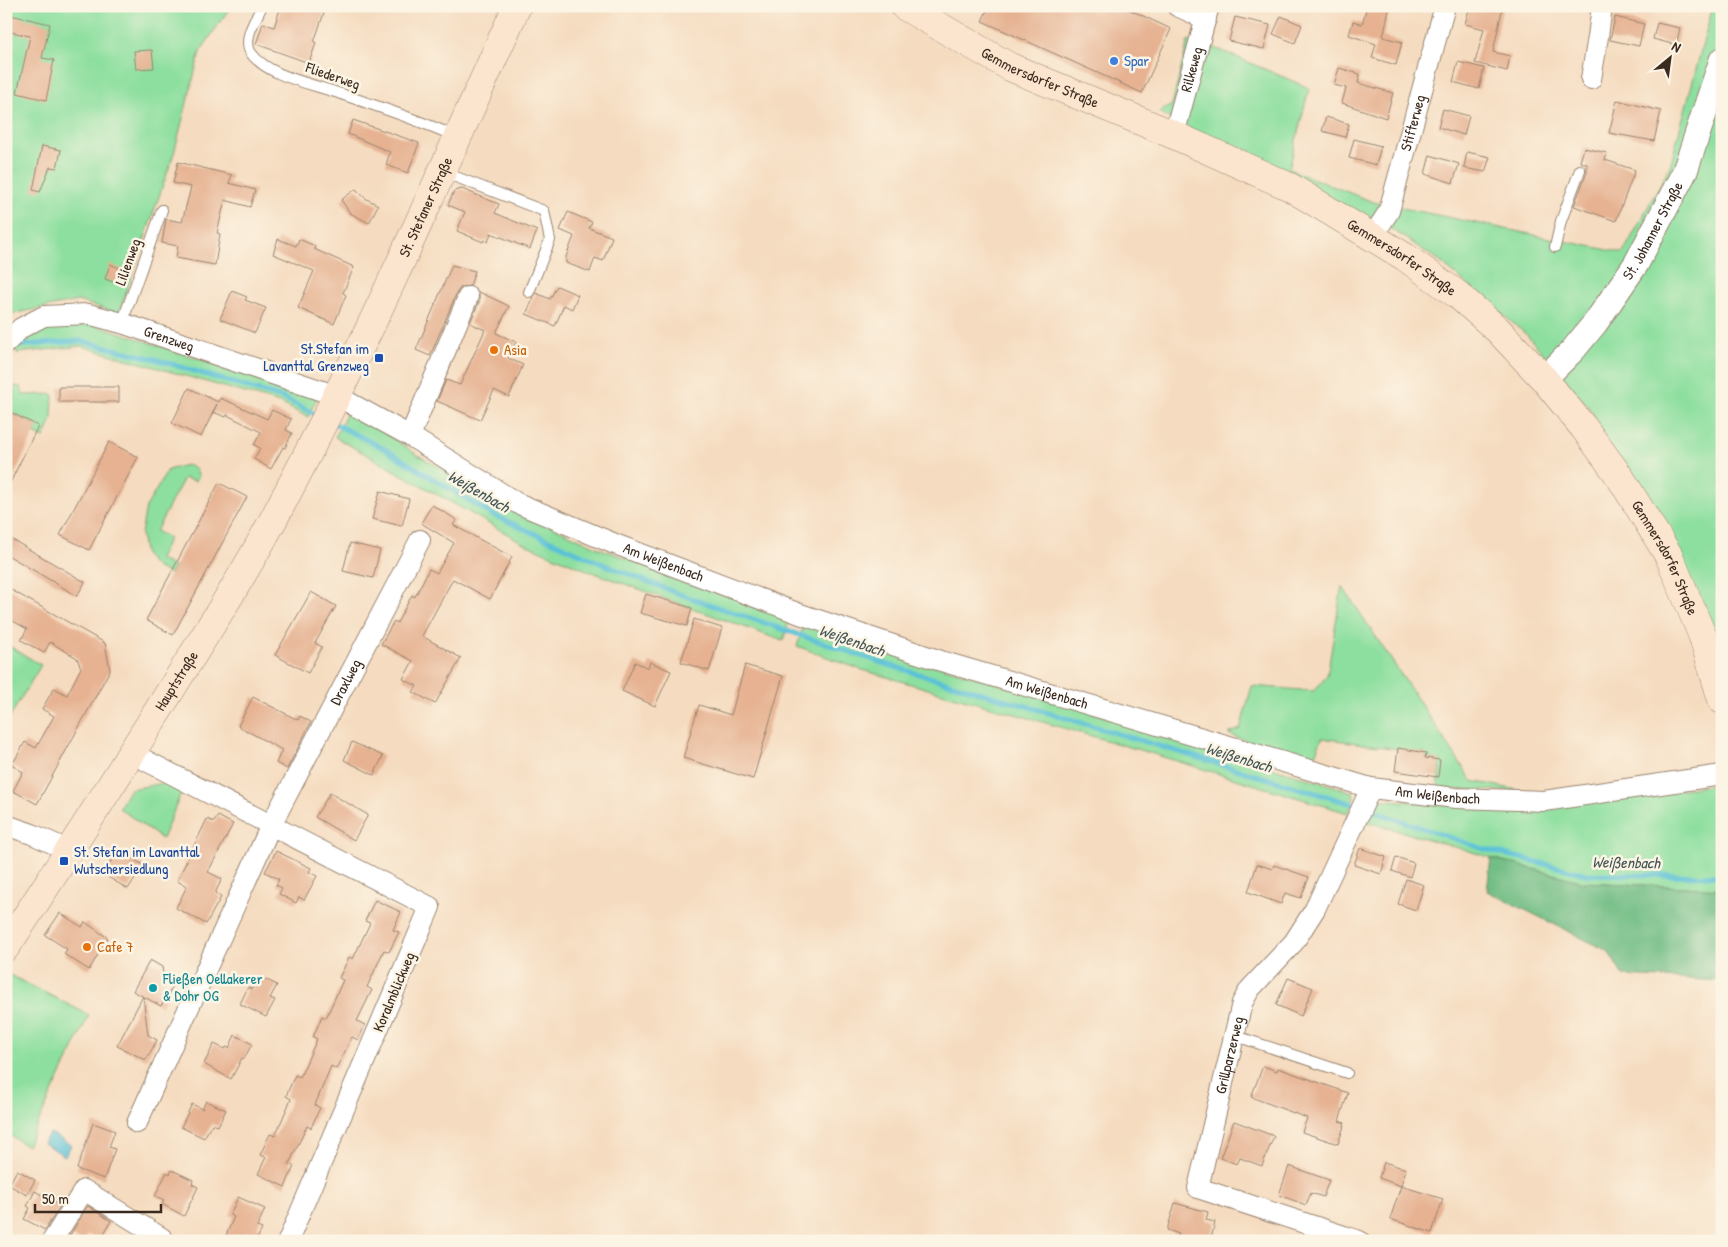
<svg xmlns="http://www.w3.org/2000/svg" width="1728" height="1247" viewBox="0 0 1728 1247" font-family="'Patrick Hand',sans-serif">
	<style>
		.green { fill: #8ddf9f; stroke: #64845e }
		.forest { fill: #72be86; stroke: #567452 }
		.water { fill: #5ac1d7; stroke: #4a767a }
		.lines { fill: none; stroke-linecap: round; stroke-linejoin: round }
		.stream { stroke: #5ac1d7; stroke-width: 5 }
		.building { fill: #e6b292 }
		.service-casing { stroke: #98836f; stroke-width: 12 }
		.minor-casing { stroke: #98836f; stroke-width: 22 }
		.tertiary-casing { stroke: #98836f; stroke-width: 27 }
		.secondary-casing { stroke: #98836f; stroke-width: 29 }
		.service { stroke: #fff; stroke-width: 10 }
		.minor { stroke: #fff; stroke-width: 20 }
		.tertiary { stroke: #fff; stroke-width: 25 }
		.secondary { stroke: #fce5cf; stroke-width: 28 }
		.shop-dot { fill: #3f7fe0; stroke: #fcf5e5; stroke-width: 2 }
		.food-dot { fill: #e8710a; stroke: #fcf5e5; stroke-width: 2 }
		.transit-dot { fill: #1a4fb4; stroke: #fcf5e5; stroke-width: 2 }
		.culture-dot { fill: #0f9aa8; stroke: #fcf5e5; stroke-width: 2 }
		.labels { text-anchor: middle; stroke-width: 5; stroke-linejoin: round; paint-order: stroke }
		.shop-label { font-size: 15px; fill: #366cbe; stroke: #fcf5e5; text-anchor: start }
		.street-label { font-size: 15px; fill: #3b2a1e; stroke: #fcf5e5 }
		.transit-label { font-size: 15px; fill: #164399; stroke: #fcf5e5; text-anchor: end }
		.food-label { font-size: 15px; fill: #c56008; stroke: #fcf5e5; text-anchor: start }
		.culture-label { font-size: 15px; fill: #0d838f; stroke: #fcf5e5; text-anchor: start }
		.water-label { font-size: 16px; font-style: italic; fill: #445756; stroke: #fcf5e5 }
	</style>
	<rect width="100%" height="100%" fill="#fcf5e5"/>
	<filter id="ink" filterUnits="userSpaceOnUse"><feTurbulence type="fractalNoise" baseFrequency=".02" numOctaves="2"/><feDisplacementMap in="SourceGraphic" scale="10" xChannelSelector="R" yChannelSelector="G"/><feConvolveMatrix kernelMatrix="1 2 1 2 8 2 1 2 1" color-interpolation-filters="sRGB"/></filter>
	<filter id="wash" filterUnits="userSpaceOnUse"><feTurbulence type="fractalNoise" baseFrequency=".0096" numOctaves="4" result="noise"/><feDisplacementMap in="SourceGraphic" scale="20" xChannelSelector="R" yChannelSelector="G"/><feGaussianBlur stdDeviation="1.12" result="paint"/><feColorMatrix in="noise" values="0 0 0 0 0 0 0 0 0 0 0 0 0 0 0 0 0 1.4 0 .05"/><feComposite in="paint" operator="in"/></filter>
	<g filter="url(#wash)">
		<rect width="100%" height="100%" fill="#f5dcc0"/>
		<!-- green -->
		<path class="green" d="M6,6H231L200,52L174,153L119,313L78,301L6,315Z
			M1713,6H1722V686L1611,447L1591,410L1527,335L1438,260L1390,228L1322,194L1229,153L1159,112L1172,105L1188,41L1208,45L1309,88L1289,169L1373,202L1623,253L1670,166Z
			M58,321L81,322L112,330L317,398L308,417L280,403L81,346L17,353L15,346L32,331Z
			M15,386L21,387L23,395L53,394L52,420L44,438L34,433L38,426L8,411L13,400Z
			M347,413L373,425L416,454L519,511L601,549L776,612L789,621L783,641L589,571L527,545L335,437Z
			M186,465L195,468L199,476L195,481L184,478L156,531L169,538L159,559L174,567L170,574L156,567L145,556L141,534L146,507L168,470Z
			M1342,586L1472,781L1523,791L1438,789L1440,760L1425,758V753L1322,738L1311,765L1228,734L1240,729L1252,686L1314,691L1327,676Z
			M804,625L1353,792L1354,798L1348,813L1150,753L859,669L797,646Z
			M6,644L41,665L8,720L6,719Z
			M165,783L182,791L162,839L119,808L130,789Z
			M1714,785L1722,839V889L1584,882L1510,863L1365,821L1376,799L1517,810Z
			M6,973L89,1015L27,1146L6,1133Z"/>
		<!-- forest -->
		<path class="forest" d="M1491,858L1584,882L1722,889V981L1623,976L1608,951L1487,891Z"/>
		<!-- water -->
		<path class="water" d="M50,1133L71,1145L65,1156L43,1143Z"/>
		<g class="lines">
			<!-- stream -->
			<path class="stream" d="M12,346L81,341L155,359L283,398L319,416
				M333,423L381,447L493,515L603,564L679,594L882,663L1359,806
				M1367,809L1484,849L1586,874L1722,876"/>
		</g>
		<g id="blocks">
			<!-- building -->
			<path class="building" d="M281,6H313L325,10L314,42L316,43L309,63L256,44L263,23L274,27Z
				M989,6H1122L1171,29L1142,93L982,21Z
				M1367,6H1390L1383,37L1402,42L1396,65L1372,58L1376,44L1349,35L1353,21L1362,24Z
				M1470,6H1503L1493,52L1510,56L1507,71L1475,63L1484,29L1465,24Z
				M6,14L50,24L42,58L54,60L46,100L17,93L30,36L6,31Z
				M1281,16L1302,25L1295,43L1273,34Z
				M1235,17L1270,25L1264,49L1229,41Z
				M1615,17L1644,24L1639,46L1610,40Z
				M1657,23L1680,28L1676,45L1653,39Z
				M152,50L154,68L136,69L134,51Z
				M1458,62L1484,68L1479,89L1453,82Z
				M1339,68L1360,74L1358,83L1393,93L1386,118L1342,103L1346,88L1334,85Z
				M1617,100L1661,111L1654,141L1609,133Z
				M1443,109L1469,116L1464,135L1438,127Z
				M1326,117L1349,124L1345,137L1322,131Z
				M353,120L419,143L408,173L386,165L390,152L348,134Z
				M1354,139L1381,146L1376,165L1349,158Z
				M42,146L61,150L57,168L50,167L40,192L33,190Z
				M1584,148L1607,153L1605,160L1635,170L1616,221L1574,206L1587,172V164L1580,162Z
				M1467,152L1490,157L1485,172L1464,168Z
				M1430,155L1459,164L1453,183L1425,174Z
				M178,162L232,175L229,183L255,190L250,207L225,200L217,233L220,234L215,265L176,258L178,246L162,243L166,219L182,222L191,187L173,183Z
				M356,189L365,198L378,205L369,223L350,213L341,200Z
				M462,189L499,204L495,213L537,231L530,249L491,233L488,242L484,240L483,242L457,231L465,212L448,205L454,191Z
				M568,212L592,222L589,228L612,237L603,261L595,258L590,272L566,263V257L574,236L560,230Z
				M278,239L296,246L299,239L315,246L314,249L354,267L343,293L346,295L334,324L298,308L314,271L273,254Z
				M110,264L124,270L119,284L105,279Z
				M452,265L475,271L470,286L461,287L457,292L430,356L416,350Z
				M557,286L578,295L572,309L564,305L555,326L526,314L536,293L550,299Z
				M232,291L247,297L245,300L266,308L255,333L220,319Z
				M479,292L509,306L496,333L516,342L508,358L523,365L509,397L494,390L480,420L437,401L446,380L460,385L485,330L470,323L479,302Z
				M59,387H119V402H59Z
				M189,388L218,402L220,398L232,403L267,419L272,410L291,419L286,430L292,433L285,448L283,447L271,469L254,459L260,448L254,445L261,432L227,415L226,417L213,412L217,404L201,437L172,423Z
				M6,410L38,426L6,491Z
				M109,442L138,457L89,550L60,535Z
				M219,483L247,497L173,635L146,620Z
				M380,491L409,499L402,526L372,519Z
				M432,505L457,520L453,525L512,557L490,599L453,579L422,636L461,658L435,704L413,692L417,686L403,679L413,661L381,644L394,621L397,623L412,595L415,597L429,569L437,573L454,543L421,523Z
				M6,536L85,582L77,596L6,554Z
				M350,543L380,550L373,578L343,571Z
				M6,587L105,643L110,670L37,804L13,791L23,772L12,765L25,742L36,748L54,716L42,709L54,688L67,695L81,668L77,658L50,642L44,653L21,640L27,629L6,617Z
				M311,592L336,606L315,643L322,647L308,673L275,655Z
				M646,594L692,608L687,626L640,613Z
				M694,619L722,628L709,671L681,662Z
				M635,662L648,668L650,662L671,671L655,706L622,691Z
				M745,665L783,676L753,779L683,758L699,705L731,715Z
				M253,697L298,720L300,716L311,722L287,769L276,763L282,750L238,726Z
				M352,742L383,756L374,775L344,760Z
				M1398,748L1426,753L1425,758L1440,760L1438,777L1395,771Z
				M330,793L368,815L354,840L315,817Z
				M218,816L233,824L208,872L222,879L215,893L221,897L206,924L176,908L187,886L177,881L207,819L214,822Z
				M1360,848L1386,857L1381,874L1354,865Z
				M118,850L143,865L128,889L103,874Z
				M276,851L311,868L309,872L317,876L304,900L299,897L296,903L279,894L282,888L276,885L279,879L265,872Z
				M1396,857L1414,863L1410,877L1392,871Z
				M1257,864L1272,869L1274,865L1309,877L1301,898L1285,893L1281,904L1248,892Z
				M1406,879L1424,885L1416,910L1398,904Z
				M375,900L401,912L393,930L399,932L389,952L384,950L367,987L372,990L357,1021L365,1025L358,1040L352,1037L336,1069L331,1066L315,1105L320,1108L317,1114L311,1128L307,1126L289,1164L294,1166L285,1187L258,1174L266,1157L260,1155L270,1134L275,1136L291,1099L286,1096L295,1075L300,1077L317,1039L313,1037L322,1016L326,1018L343,980L339,978L349,957L353,959L370,923L365,921Z
				M60,913L82,927L85,922L108,938L89,970L64,954L67,949L45,935Z
				M150,960L162,967L164,981L173,986L161,1006L133,991Z
				M259,976L277,985L270,998L275,1000L266,1017L240,1004L248,987L252,989Z
				M1288,978L1313,988L1301,1016L1276,1005Z
				M143,996L148,1035L157,1040L146,1060L117,1046Z
				M235,1035L252,1044L244,1059L242,1058L231,1079L204,1064L214,1044L225,1049L226,1047L229,1048Z
				M1263,1066L1277,1071L1278,1068L1348,1093L1339,1121L1345,1123L1338,1144L1302,1132L1307,1118L1251,1097Z
				M206,1101L226,1110L218,1126L212,1124L204,1138L181,1127L192,1104L202,1109Z
				M1234,1121L1274,1136L1262,1166L1240,1158L1237,1164L1220,1158Z
				M93,1123L115,1131L109,1147L115,1149L104,1179L77,1169Z
				M1384,1162L1406,1169L1401,1186L1379,1178Z
				M1289,1166L1329,1180L1323,1197L1311,1193L1306,1205L1279,1195Z
				M17,1170L35,1180L27,1195L9,1185Z
				M172,1170L193,1180L192,1184L198,1187L184,1216L162,1204L164,1200L155,1196L167,1172L170,1174Z
				M1401,1186L1443,1199L1432,1233L1390,1219Z
				M35,1191L60,1206L45,1230L24,1219L30,1208L27,1206Z
				M238,1197L265,1209L257,1227L262,1229L256,1241H229L231,1237L226,1235L234,1217L230,1215Z
				M1175,1203L1208,1212L1206,1220L1215,1222L1211,1239L1201,1236L1200,1241H1190L1178,1237L1179,1234L1167,1230Z
				M88,1206L111,1221L100,1241L88,1235L85,1241H80L70,1235Z"/>
		</g>
	</g>
	<g filter="url(#ink)">
		<use href="#blocks" fill-opacity="0" stroke="#98836f" stroke-width="1"/>
		<g class="lines">
			<defs>
				<path id="service" d="M262,6C256,19 242,39 251,53C268,77 314,84 341,94C380,107 419,120 457,137
					M443,172L544,211L550,240L529,292
					M1555,247L1561,221L1580,170
					M122,323L162,210
					M1233,1035L1347,1073"/>
				<g id="minor">
					<path d="M1177,6L1206,19"/>
					<path d="M1591,79L1598,37L1602,6"/>
					<path id="s1" d="M1174,135L1209,6"/>
					<path id="s2" d="M1373,236L1389,211L1445,6"/>
					<path id="s3" d="M6,343L21,328L44,316L88,314L122,323L337,396L410,436L517,503L615,544L800,614L941,661L1371,788L1456,798L1544,801L1722,775"/>
					<path d="M410,436L468,297"/>
					<path d="M131,753L430,907L288,1241"/>
					<path d="M6,825L32,834L70,851"/>
					<path id="s4" d="M137,1123L271,825L420,540"/>
					<path d="M52,1241L84,1190L162,1238L160,1241"/>
					<path id="s5" d="M1359,1241L1198,1188L1242,1003L1250,989L1294,942L1315,909L1371,788"/>
				</g>
				<g id="tertiary">
					<path id="s6" d="M1544,379L1573,350L1596,322L1636,264L1685,171L1722,60"/>
				</g>
				<g id="secondary">
					<path id="s7" d="M904,6L1010,67L1174,135L1290,187L1405,257L1458,295L1498,330L1544,379L1584,428L1620,477L1669,556L1703,637L1722,700"/>
					<path id="s8" d="M6,947C62,863 116,778 169,693C208,630 248,569 282,503C368,341 441,173 517,6"/>
				</g>
			</defs>
			<!-- service casing -->
			<use href="#service" class="service-casing"/>
			<!-- minor casing -->
			<use href="#minor" class="minor-casing"/>
			<!-- tertiary casing -->
			<use href="#tertiary" class="tertiary-casing"/>
			<!-- secondary casing -->
			<use href="#secondary" class="secondary-casing"/>
			<!-- service -->
			<use href="#service" class="service"/>
			<!-- minor -->
			<use href="#minor" class="minor"/>
			<!-- tertiary -->
			<use href="#tertiary" class="tertiary"/>
			<!-- secondary -->
			<use href="#secondary" class="secondary"/>
		</g>
	</g>
	<!-- markers -->
	<circle class="shop-dot" cx="1114" cy="61" r="5"/>
	<g class="food-dot">
		<circle cx="494" cy="350" r="5"/>
		<circle cx="87" cy="947" r="5"/>
	</g>
	<g class="transit-dot">
		<rect x="374" y="353" width="10" height="10" rx="2.5"/>
		<rect x="59" y="856" width="10" height="10" rx="2.5"/>
	</g>
	<circle class="culture-dot" cx="153" cy="988" r="5"/>
	<g class="labels">
		<!-- shop labels -->
		<g class="shop-label">
			<text x="1124" y="66">Spar</text>
		</g>
		<!-- street labels -->
		<g class="street-label">
			<text dy="5" stroke="none"><textPath href="#s1" startOffset="68">Rilkeweg</textPath></text>
			<text transform="translate(333 76) rotate(19)" y="5">Fliederweg</text>
			<text dy="5" stroke="none"><textPath href="#s7" startOffset="154">Gemmersdorfer Straße</textPath></text>
			<text dy="5" stroke="none"><textPath href="#s2" startOffset="121">Stifterweg</textPath></text>
			<text dy="5" stroke="none"><textPath href="#s8" startOffset="852">St. Stefaner Straße</textPath></text>
			<text dy="5" stroke="none"><textPath href="#s6" startOffset="185">St. Johanner Straße</textPath></text>
			<text dy="5" stroke="none"><textPath href="#s7" startOffset="559">Gemmersdorfer Straße</textPath></text>
			<text transform="translate(128 262) rotate(-70)" y="5">Lilienweg</text>
			<text dy="5" stroke="none"><textPath href="#s3" startOffset="176">Grenzweg</textPath></text>
			<text dy="5" stroke="none"><textPath href="#s7" startOffset="964">Gemmersdorfer Straße</textPath></text>
			<text dy="5" stroke="none"><textPath href="#s3" startOffset="721">Am Weißenbach</textPath></text>
			<text dy="5" stroke="none"><textPath href="#s8" startOffset="316">Hauptstraße</textPath></text>
			<text dy="5" stroke="none"><textPath href="#s4" startOffset="488">Draxlweg</textPath></text>
			<text dy="5" stroke="none"><textPath href="#s3" startOffset="1126">Am Weißenbach</textPath></text>
			<text dy="5" stroke="none"><textPath href="#s3" startOffset="1531">Am Weißenbach</textPath></text>
			<text transform="translate(394 992) rotate(-67)" y="5">Koralmblickweg</text>
			<text dy="5" stroke="none"><textPath href="#s5" startOffset="306">Grillparzerweg</textPath></text>
		</g>
		<!-- transit labels -->
		<g class="transit-label">
			<text x="369" y="354">St.Stefan im<tspan x="369" dy="17">Lavanttal Grenzweg</tspan></text>
			<text x="74" y="857" text-anchor="start">St. Stefan im Lavanttal<tspan x="74" dy="17">Wutschersiedlung</tspan></text>
		</g>
		<!-- food labels -->
		<g class="food-label">
			<text x="504" y="355">Asia</text>
			<text x="97" y="952">Cafe 7</text>
		</g>
		<!-- culture labels -->
		<g class="culture-label">
			<text x="163" y="984">Fließen Oellakerer<tspan x="163" dy="17">&amp; Dohr OG</tspan></text>
		</g>
		<!-- water labels -->
		<g class="water-label">
			<text transform="translate(479 491) rotate(30)" y="6">Weißenbach</text>
			<text transform="translate(852 640) rotate(19)" y="6">Weißenbach</text>
			<text transform="translate(1239 757) rotate(17)" y="6">Weißenbach</text>
			<text transform="translate(1626 862) rotate(1)" y="6">Weißenbach</text>
		</g>
	</g>
	<!-- margin -->
	<rect width="1728" height="1247" fill="none" stroke="#fcf5e5" stroke-width="25"/>
	<!-- north arrow -->
	<g transform="translate(1670 58) rotate(29)" stroke="#fcf5e5" stroke-width="4" paint-order="stroke">
	<path d="M0-4L9 19L0 12L-9 19Z" fill="#3b2a1e"/>
	<text y="-8" font-size="14" font-weight="bold" text-anchor="middle" fill="#3b2a1e">N</text>
	</g>
	<!-- scale -->
	<path d="M35 1204v8h126v-8" fill="none" stroke="#3b2a1e" stroke-width="2.5"/>
	<text x="42" y="1204" font-size="15" fill="#3b2a1e" stroke="#fcf5e5" stroke-width="4" paint-order="stroke">50 m</text>
</svg>
